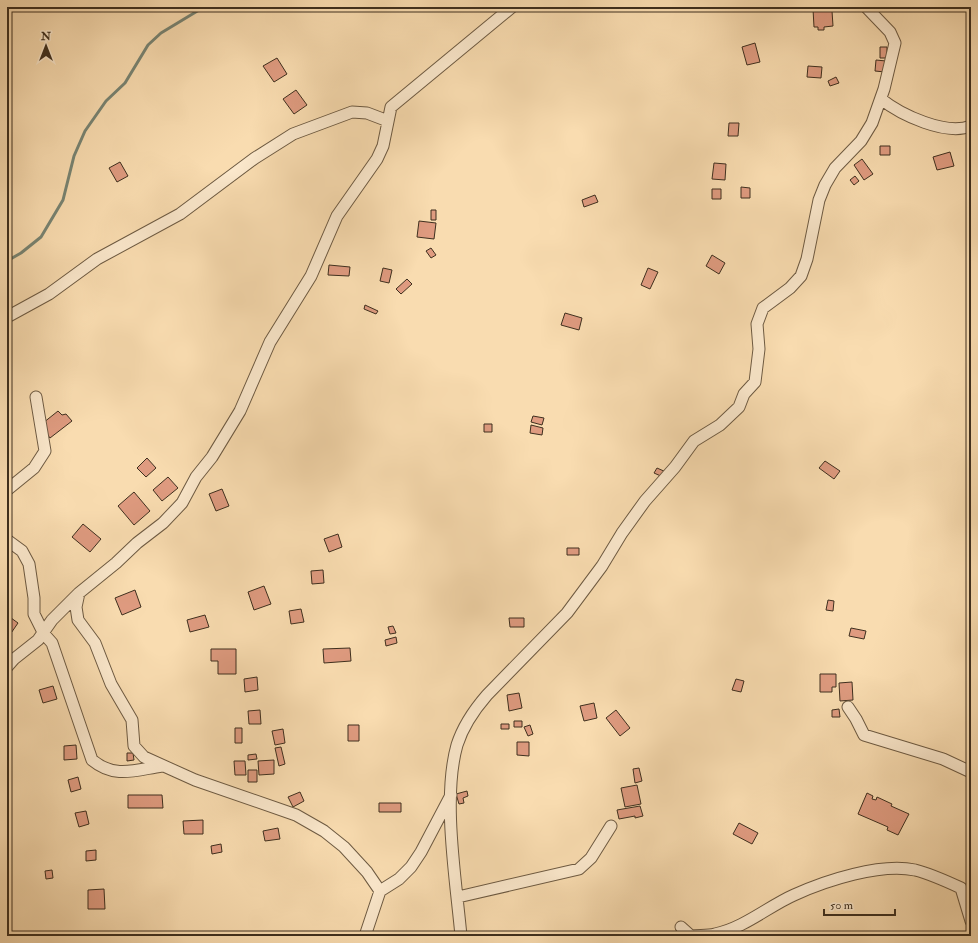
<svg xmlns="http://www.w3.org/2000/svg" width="978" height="943" viewBox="0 0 978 943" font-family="'IM FELL Double Pica',serif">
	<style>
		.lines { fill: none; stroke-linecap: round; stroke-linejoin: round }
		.stream { stroke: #788473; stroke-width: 3 }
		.building { fill: #df9b80; stroke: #3e2f1e }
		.minor-casing { stroke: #6d5a42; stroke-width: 13 }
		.minor { stroke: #fbe8cc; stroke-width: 11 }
	</style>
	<rect width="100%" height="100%" fill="#f9dcb0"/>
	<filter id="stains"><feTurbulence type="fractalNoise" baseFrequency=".005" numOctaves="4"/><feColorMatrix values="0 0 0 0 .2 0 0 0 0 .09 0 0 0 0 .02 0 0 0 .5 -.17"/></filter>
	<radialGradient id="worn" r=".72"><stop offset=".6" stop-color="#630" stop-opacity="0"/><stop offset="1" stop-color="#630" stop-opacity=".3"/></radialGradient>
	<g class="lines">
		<!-- stream -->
		<path class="stream" d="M7,261L21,253L41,237L63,200L74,156L85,131L106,101L125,83L148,45L161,33L204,7"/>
	</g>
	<!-- building -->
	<path class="building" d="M813,9L832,11L833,26L824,27V30H818V27H814Z
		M755,43L760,62L747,65L742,47Z
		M880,47H887V58H880Z
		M277,58L287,74L274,82L263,66Z
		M876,60L886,61L885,72L875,71Z
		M808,66L822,67L821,78L807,77Z
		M836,77L839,83L830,86L828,81Z
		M296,90L307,105L294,114L283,99Z
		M729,123H739L738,136H728Z
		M880,146H890V155H880Z
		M950,152L954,166L937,170L933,157Z
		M862,159L873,174L864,180L854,165Z
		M120,162L128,176L117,182L109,168Z
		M714,163L726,164L725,180L712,179Z
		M855,176L859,181L854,185L850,180Z
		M741,187L750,188V198H741Z
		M712,189H721V199H712Z
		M595,195L598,202L584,207L582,200Z
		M431,210H436V220H431Z
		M419,221L436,223L434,239L417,237Z
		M431,248L436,255L431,258L426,251Z
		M712,255L725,263L719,274L706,266Z
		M329,265L350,267L349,276L328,275Z
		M383,268L392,270L389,283L380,281Z
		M648,268L658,272L650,289L641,285Z
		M407,279L412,284L401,294L396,289Z
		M365,305L378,311L376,314L364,309Z
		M565,313L582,318L579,330L561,325Z
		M58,411L62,415L66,414L72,421L50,438L43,429V423Z
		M533,416L544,418L542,425L531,422Z
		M484,424H492V432H484Z
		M531,425L543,428L542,435L530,433Z
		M147,458L156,468L146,477L137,468Z
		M825,461L840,471L834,479L819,468Z
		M657,468L666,472L663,477L654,473Z
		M168,477L178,488L162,501L153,490Z
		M222,489L229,506L216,511L209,494Z
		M134,492L150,511L134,525L118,506Z
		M83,524L101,539L90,552L72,537Z
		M338,534L342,547L329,552L324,539Z
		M567,548H579V555H567Z
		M323,570L324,583L312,584L311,571Z
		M264,586L271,604L254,610L248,592Z
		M135,590L141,607L122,615L115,598Z
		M828,600L834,601L833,611L826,610Z
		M301,609L304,622L291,624L289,611Z
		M7,615L18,623L7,639Z
		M205,615L209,627L190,632L187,620Z
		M509,618H524V627H510Z
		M393,626L396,633L390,634L388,627Z
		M851,628L866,631L864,639L849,636Z
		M396,637L397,643L386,646L385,640Z
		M350,648L351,661L324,663L323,649Z
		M211,649H236V674H218V661H211Z
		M820,674H836V687H832V692H820Z
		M257,677L258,690L245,692L244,679Z
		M736,679L744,681L741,692L732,690Z
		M852,682L853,700L840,701L839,683Z
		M53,686L57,699L43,703L39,690Z
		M519,693L522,708L509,711L507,695Z
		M594,703L597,718L584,721L580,706Z
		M839,709L840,717H832V710Z
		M260,710L261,724H249L248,711Z
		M616,710L630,728L620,736L606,718Z
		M514,721H522V727H514Z
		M501,724H509V729H501Z
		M348,725H359V741H348Z
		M530,725L533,734L528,736L524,727Z
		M235,728H242V743H235Z
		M283,729L285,743L275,745L272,731Z
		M517,742H529V756L517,755Z
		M76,745L77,759L64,760V746Z
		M281,747L285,764L279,766L275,748Z
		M127,753H133L134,760L127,761Z
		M256,754L257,759L248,760V755Z
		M274,760V774L259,775L258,761Z
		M234,761H245L246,775H235Z
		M639,768L642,781L635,783L633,769Z
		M248,770H257V782H248Z
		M78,777L81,789L71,792L68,780Z
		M637,785L641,804L625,807L621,788Z
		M467,791L468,796L463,798L464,803L459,804L456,794Z
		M300,792L304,801L293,807L288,797Z
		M867,793L873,796L872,799L876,800L877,797L892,804L891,806L909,814L898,835L887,830L888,827L858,814Z
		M128,795H162L163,808H128Z
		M379,803H401V812H379Z
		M640,806L643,816L635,818V816L619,819L617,810Z
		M86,811L89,824L79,827L75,813Z
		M203,820V834H184L183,821Z
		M739,823L758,833L752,844L733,834Z
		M278,828L280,839L265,841L263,831Z
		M221,844L222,852L212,854L211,846Z
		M96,850V860L86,861V851Z
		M52,870L53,878L46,879L45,871Z
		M104,889L105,909H88V890Z"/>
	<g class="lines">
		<defs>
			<path id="minor" d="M881,99C901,115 946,136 971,126
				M7,317L49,294L97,259L180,214L255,158L293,134L352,112L367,113L388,121
				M7,490L34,468L45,451L36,397
				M7,540L22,551L29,564L34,598V614L44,634L52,643L92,760C115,779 135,770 162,766
				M79,593L76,607L78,620L95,643L111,684L132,720L134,746L144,757L195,780L296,815L324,831L344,847L367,872L380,891L399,879L411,867L421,852L451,795
				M7,667L14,659L38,640L52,620L79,593L116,563L137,543L163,523L182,503L196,477L212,457L240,411L270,342L311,276L337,216L377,159L383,146L391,107L512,7
				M848,707L856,719L864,735L943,759L971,772
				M458,897L579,869L591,858L611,826
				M681,927L691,936C699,935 708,936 715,934C744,928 769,906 794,895C827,880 880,863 915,870C931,874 946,881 961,888L971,921
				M365,936L380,891
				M461,936C456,880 442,798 457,745C463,726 474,710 487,695L567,613L602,566L622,533L645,501L675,467L694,441L720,425L739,407L744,394L755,382L759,349L757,324L763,308L790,288L801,276L807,259L819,200L825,185L835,168L861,141L872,123L884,89L895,43L890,32L866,7"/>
		</defs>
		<!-- minor casing -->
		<use href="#minor" class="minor-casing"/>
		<!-- minor -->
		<use href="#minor" class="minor"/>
	</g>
	<!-- margin -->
	<rect width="978" height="943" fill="none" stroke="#f9dcb0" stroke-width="24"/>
	<rect x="8" y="8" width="962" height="927" fill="none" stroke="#3e2f1e" stroke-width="2"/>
	<rect x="12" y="12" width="954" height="919" fill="none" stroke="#3e2f1e"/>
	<!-- north arrow -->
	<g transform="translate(46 46)" stroke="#fbe8cc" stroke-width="3" paint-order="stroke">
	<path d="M0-3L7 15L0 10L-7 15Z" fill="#3e2f1e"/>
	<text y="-6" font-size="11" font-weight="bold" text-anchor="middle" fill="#3e2f1e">N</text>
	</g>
	<!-- scale -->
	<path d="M824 909v6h71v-6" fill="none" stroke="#3e2f1e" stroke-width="2"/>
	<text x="830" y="909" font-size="12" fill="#3e2f1e" stroke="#fbe8cc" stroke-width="3" paint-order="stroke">50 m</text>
	<rect width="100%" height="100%" filter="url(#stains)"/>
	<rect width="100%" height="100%" fill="url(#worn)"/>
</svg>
